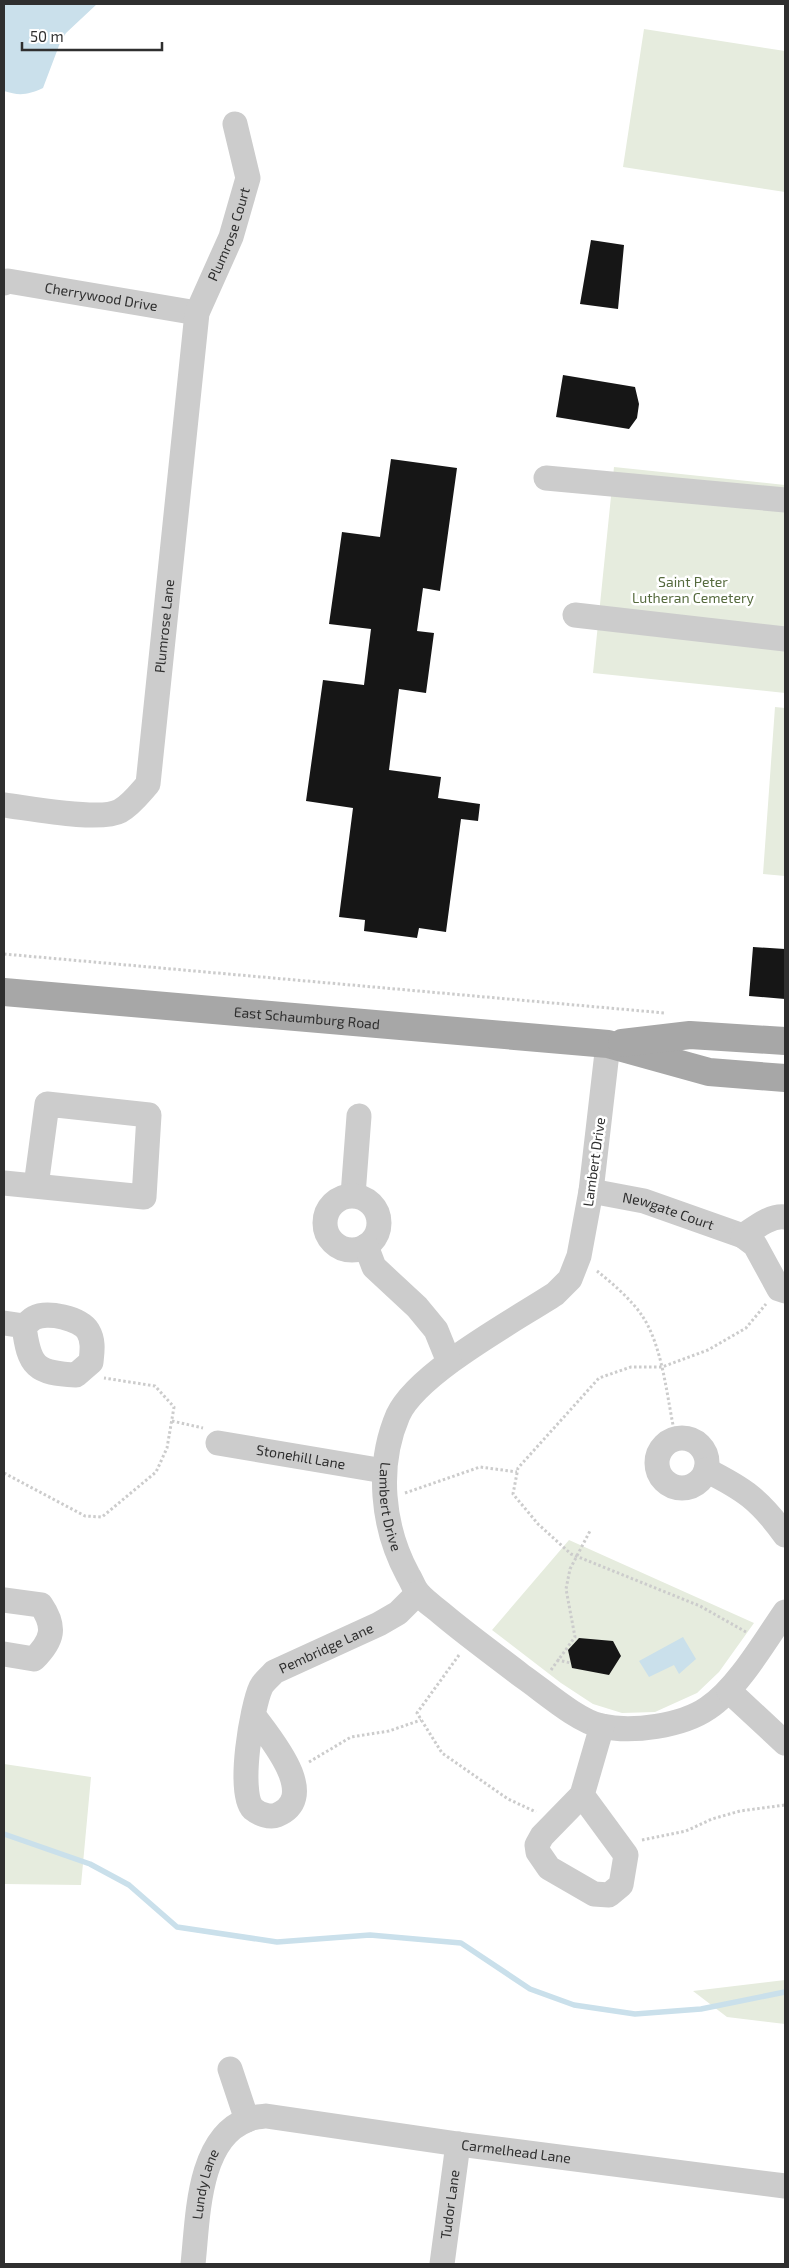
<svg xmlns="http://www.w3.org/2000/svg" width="789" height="2268" viewBox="0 0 789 2268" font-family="'Exo 2',sans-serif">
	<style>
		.green { fill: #e6ecde }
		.water { fill: #cae0eb }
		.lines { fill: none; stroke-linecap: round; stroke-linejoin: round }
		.stream { stroke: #cae0eb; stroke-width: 5.5 }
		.building { fill: #161616 }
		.path { stroke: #ccc; stroke-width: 3; stroke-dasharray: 2.5 2.5; stroke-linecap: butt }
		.minor { stroke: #ccc; stroke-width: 25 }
		.major { stroke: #a7a7a7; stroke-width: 28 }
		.labels { text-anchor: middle; stroke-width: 5; stroke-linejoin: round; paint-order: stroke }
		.street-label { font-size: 14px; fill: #2f2f2f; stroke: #fff }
		.park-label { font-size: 14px; fill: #556a3d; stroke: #fff }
	</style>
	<rect width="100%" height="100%" fill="#fff"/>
	<!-- green -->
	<path class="green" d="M644,29L785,51V192L623,167Z
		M614,467L785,485V693L593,673Z
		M775,707L785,708V876L763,874Z
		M569,1540L754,1623L719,1672L697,1693L655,1712L622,1713L593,1704L561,1683L492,1630Z
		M4,1764L91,1777L81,1885L4,1884Z
		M785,1980V2024L727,2017L693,1991Z"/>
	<!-- water -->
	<path class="water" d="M4,4H97L66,33L60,43L43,88C28,95 19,96 4,91Z
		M683,1637L696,1659L679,1674L674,1665L649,1677L639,1661Z"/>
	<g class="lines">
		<!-- stream -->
		<path class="stream" d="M4,1834L90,1864L129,1885L177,1927L277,1942L370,1935L461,1943L530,1989L574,2005L635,2014L701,2009L785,1992"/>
	</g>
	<!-- building -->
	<path class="building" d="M591,240L624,245L618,309L580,304Z
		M563,375L635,387L639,404L637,418L629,429L556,417Z
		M391,459L457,468L440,591L423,588L417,631L434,633L426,693L399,689L389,770L441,777L438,798L480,804L478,821L461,819L446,932L419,928L417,938L364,931L365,920L339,917L353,808L306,801L323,680L364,685L371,629L329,624L342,532L380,537Z
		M753,947L785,949V999L749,996Z
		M579,1638L613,1641L621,1656L609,1675L572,1668L568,1650Z"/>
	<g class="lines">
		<!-- path -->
		<path class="path" d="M4,954L665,1013
			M597,1271C612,1283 632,1300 643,1317C664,1350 667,1401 676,1439
			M172,1421L203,1428
			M4,1473L85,1516L102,1517L156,1472L167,1448L174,1407L155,1386L104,1378
			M405,1493L480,1467L517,1472
			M746,1632L700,1606L571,1554L538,1524L513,1494L518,1468L599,1378L631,1367H662L708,1350L746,1328L766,1304
			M459,1655L417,1713L442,1753L508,1799L536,1812
			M557,1660L571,1663
			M551,1670L575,1637L566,1589L570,1569L590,1531
			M309,1762L351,1737L389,1731L421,1720
			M642,1840L686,1831L712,1819L740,1811L785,1805"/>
		<!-- minor -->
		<g class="minor">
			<path id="s1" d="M4,283L8,281L197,313"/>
			<path d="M546,478L785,500"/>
			<path d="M575,615L785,639"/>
			<path id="s2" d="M4,805C29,808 100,822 120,811C131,805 140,793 148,784L197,313L231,237L248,178L235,124"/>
			<path id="s3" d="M608,1044L591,1191L579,1256L570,1279L555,1294C515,1320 417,1373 398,1415C376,1466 382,1527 408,1575C412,1581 414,1589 419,1594C425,1601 434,1607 441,1613C467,1635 495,1655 522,1676C544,1691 576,1720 601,1726C632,1733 682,1726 708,1708C737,1689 765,1641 785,1612"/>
			<path d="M4,1183L144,1197L149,1115L47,1104L36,1186"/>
			<path id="s4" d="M591,1191L644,1201L743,1236"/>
			<path d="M353,1195L359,1116"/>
			<circle cx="352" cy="1223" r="27"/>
			<path d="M785,1217C770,1215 755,1228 743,1236L755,1245L779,1289L785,1291"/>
			<path d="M366,1246L374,1267L417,1307L436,1330L449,1362"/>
			<path d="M4,1323L24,1326C27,1324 30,1320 34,1318C47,1311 80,1318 88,1331C94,1341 92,1352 91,1362L76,1375C36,1373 29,1367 24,1326"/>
			<circle cx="682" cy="1463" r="25"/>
			<path id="s5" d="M218,1443L384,1471"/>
			<path d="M706,1470C744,1489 760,1500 785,1535"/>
			<path d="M4,1600L41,1605C56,1627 53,1640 34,1659L4,1654"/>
			<path d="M729,1691L785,1743"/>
			<path id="s6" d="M254,1716C270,1738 321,1797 277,1815C270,1818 259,1814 253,1809C237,1793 252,1706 261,1687C264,1681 270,1677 274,1672L379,1624L398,1613L418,1593"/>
			<path d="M582,1795L626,1855L621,1885L609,1895L594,1894L549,1868L538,1852L537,1845L542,1836L582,1795L602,1726"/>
			<path d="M230,2069L247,2120"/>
			<path id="s7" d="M193,2264C198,2220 197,2139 247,2120C252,2117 260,2117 266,2116L458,2144L785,2186"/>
			<path id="s8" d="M442,2264L458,2144"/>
		</g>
		<!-- major -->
		<g class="major">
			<path id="s9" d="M4,992L608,1044L709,1072L785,1078"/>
			<path d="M622,1043L690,1035L785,1041"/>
		</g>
	</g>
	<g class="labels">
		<!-- street labels -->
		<g class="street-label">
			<text dy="5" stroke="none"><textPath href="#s2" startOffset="715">Plumrose Court</textPath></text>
			<text dy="5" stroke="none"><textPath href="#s1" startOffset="99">Cherrywood Drive</textPath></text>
			<text dy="5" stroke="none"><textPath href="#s2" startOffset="315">Plumrose Lane</textPath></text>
			<text dy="5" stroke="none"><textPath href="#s9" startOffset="304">East Schaumburg Road</textPath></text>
			<text transform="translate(594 1162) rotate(-82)" y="5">Lambert Drive</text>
			<text dy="5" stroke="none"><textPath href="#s4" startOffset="80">Newgate Court</textPath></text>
			<text dy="5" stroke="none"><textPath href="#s5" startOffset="84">Stonehill Lane</textPath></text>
			<text dy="5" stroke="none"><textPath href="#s3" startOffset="554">Lambert Drive</textPath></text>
			<text dy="5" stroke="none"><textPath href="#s6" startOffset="346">Pembridge Lane</textPath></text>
			<text dy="5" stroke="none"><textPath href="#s7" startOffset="434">Carmelhead Lane</textPath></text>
			<text dy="5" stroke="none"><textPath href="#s7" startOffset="81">Lundy Lane</textPath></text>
			<text dy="5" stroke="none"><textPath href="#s8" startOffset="60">Tudor Lane</textPath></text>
		</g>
		<!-- park labels -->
		<g class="park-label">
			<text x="693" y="587">Saint Peter<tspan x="693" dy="16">Lutheran Cemetery</tspan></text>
		</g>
	</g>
	<!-- border -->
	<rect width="789" height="2268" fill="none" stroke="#2f2f2f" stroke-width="10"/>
	<!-- scale -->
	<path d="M22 42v8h140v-8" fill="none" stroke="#2f2f2f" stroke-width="2.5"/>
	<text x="30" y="42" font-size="15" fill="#2f2f2f" stroke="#ffffff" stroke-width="4" paint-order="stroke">50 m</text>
</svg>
